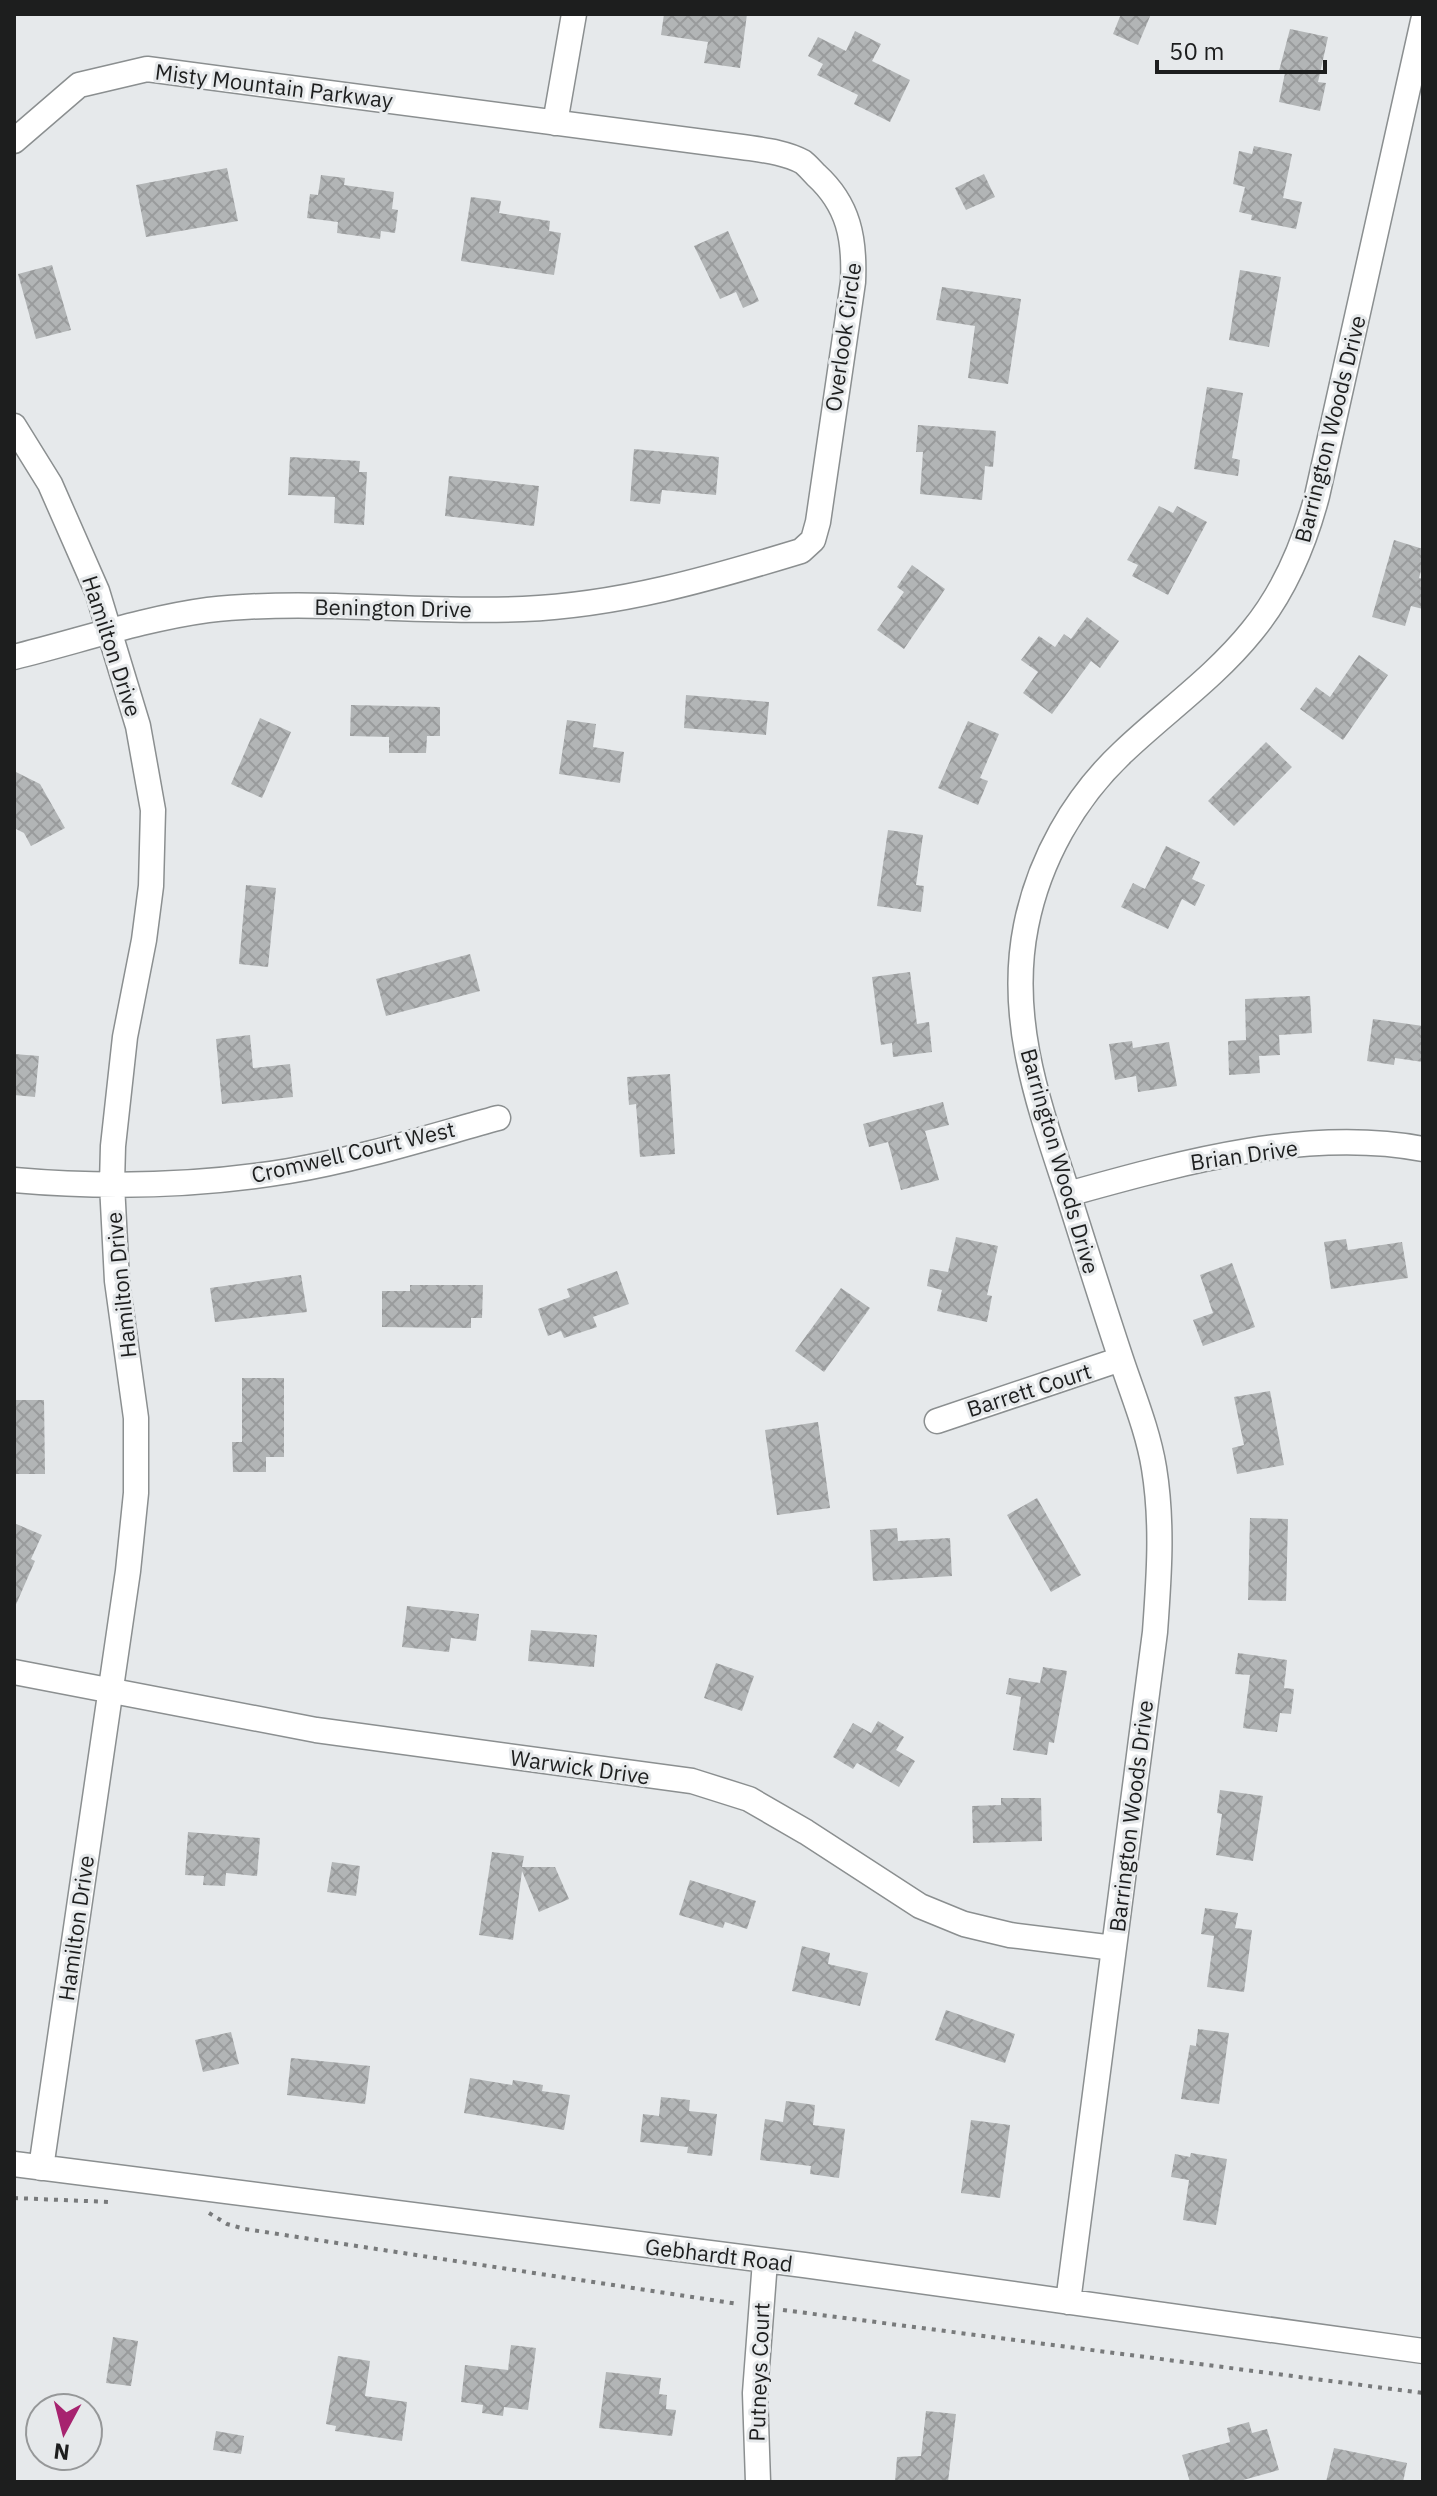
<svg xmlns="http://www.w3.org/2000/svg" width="1437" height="2496" viewBox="0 0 1437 2496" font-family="'IBM Plex Sans',sans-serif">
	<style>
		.building { fill: url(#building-cross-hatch) }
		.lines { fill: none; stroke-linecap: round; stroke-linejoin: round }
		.minor-casing { stroke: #8b8f90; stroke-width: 27 }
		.path { stroke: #787a7b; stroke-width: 4; stroke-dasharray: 4 6; stroke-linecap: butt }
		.minor { stroke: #fff; stroke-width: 24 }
		.labels { text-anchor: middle; stroke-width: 6; stroke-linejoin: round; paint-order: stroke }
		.street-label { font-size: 22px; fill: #1d1e1e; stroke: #e6e9eb }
	</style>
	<defs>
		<pattern id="building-cross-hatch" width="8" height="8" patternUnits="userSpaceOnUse" patternTransform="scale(2)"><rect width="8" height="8" fill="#b2b5b6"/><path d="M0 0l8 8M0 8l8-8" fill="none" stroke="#999b9c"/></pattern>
	</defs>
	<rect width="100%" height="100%" fill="#e6e9eb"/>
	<!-- building -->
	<path class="building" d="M664,14H747L740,68L704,63L708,42L661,35Z
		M1121,14H1151L1138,45L1113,34Z
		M1290,29L1328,37L1318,82L1326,83L1320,111L1279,102L1285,73L1279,71Z
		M855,31L881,44L872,61L910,80L890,122L854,104L858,95L817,75L823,64L808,56L818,37L846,51Z
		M1254,146L1292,154L1283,198L1302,202L1296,229L1251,220L1252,215L1239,212L1245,187L1233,184L1239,151L1252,154Z
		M227,168L238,221L146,237L136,185Z
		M984,174L995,197L966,210L955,188Z
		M321,175L345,178L344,185L394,192L392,209L398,210L395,233L381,231L380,239L337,233L338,222L307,218L310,194L318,195Z
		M471,197L501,201L499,213L550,221L549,231L561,233L554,275L461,261Z
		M728,231L759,301L743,308L736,292L720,299L694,246Z
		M52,265L71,330L36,339L18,274Z
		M1240,270L1281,277L1269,347L1229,340Z
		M942,287L1021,299L1008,384L968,378L975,326L936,320Z
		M1207,387L1243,393L1232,458L1240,460L1238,476L1194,469Z
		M918,425L996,431L993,467L985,466L982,500L920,494L923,452H916Z
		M634,449L719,457L716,495L662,490L660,504L630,501Z
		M290,457L360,461L359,472H367L364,525L334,523L335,497L288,495Z
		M449,476L539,486L534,526L445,516Z
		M1159,506L1173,513L1177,506L1207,522L1168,595L1132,576L1138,565L1127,560Z
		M1394,540L1423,549V563L1419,578L1423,579V609L1411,606L1405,626L1372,617Z
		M912,565L945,589L904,649L877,630L904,592L897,587Z
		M1087,617L1119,641L1100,668L1091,661L1052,714L1023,693L1038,672L1021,660L1039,636L1055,647L1064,634L1071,639Z
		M1359,655L1388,675L1343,740L1300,709L1316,687L1330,697Z
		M686,695L769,702L766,735L684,728Z
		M351,705L440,707V736H427L426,753H389V737L350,736Z
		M260,718L291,732L262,798L231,784Z
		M567,720L596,724L593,747L624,752L620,783L559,774Z
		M968,721L999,734L980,778L988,781L978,805L938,788Z
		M1266,742L1292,767L1234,826L1208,801Z
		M14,771L40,784L65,828L31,846L24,833L14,828Z
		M888,830L923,835L916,885L924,886L921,912L877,906Z
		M1166,846L1200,862L1192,879L1205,885L1195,906L1182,899L1168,929L1121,907L1133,883L1145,889Z
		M246,885L276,888L268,967L239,964Z
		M470,954L480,991L386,1016L376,979Z
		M910,972L917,1024L929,1022L932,1052L893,1057L892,1043L881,1045L872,977Z
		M1310,996L1312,1033L1279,1035L1280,1055L1259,1056L1260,1073L1229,1075L1228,1041L1246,1040L1245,999Z
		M1373,1019L1423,1026V1062L1395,1058L1394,1065L1367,1061Z
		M250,1035L253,1068L290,1064L293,1097L222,1104L216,1039Z
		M1132,1041L1133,1048L1169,1042L1177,1086L1138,1092L1136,1076L1115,1080L1109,1044Z
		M14,1054L39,1056L35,1097L14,1095Z
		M670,1074L675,1154L640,1157L636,1104L629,1105L627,1077Z
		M943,1102L949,1125L925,1131L939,1180L901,1190L888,1142L869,1147L863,1124Z
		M956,1237L998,1246L987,1295L992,1296L987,1322L937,1311L942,1290L927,1286L930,1269L948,1272Z
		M1346,1239L1348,1250L1402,1242L1408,1278L1331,1289L1324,1242Z
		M1232,1263L1255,1327L1203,1346L1193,1320L1213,1313L1200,1275Z
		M617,1271L629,1304L593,1317L597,1327L564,1338L561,1331L548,1336L538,1309L570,1297L567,1289Z
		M301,1275L307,1312L215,1322L210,1288Z
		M410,1285H483L482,1318H471V1328L382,1327V1291H410Z
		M841,1288L870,1308L824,1372L795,1351Z
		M242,1378H284V1457H266V1472H233L232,1442H242Z
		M1270,1391L1284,1465L1237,1474L1232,1448L1244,1445L1234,1397Z
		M14,1400H44L45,1474H14Z
		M818,1422L830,1508L777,1515L765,1430Z
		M1037,1498L1081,1575L1051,1592L1007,1515Z
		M1250,1518L1288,1519L1286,1601L1248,1600Z
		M14,1523L42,1535L31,1559L35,1561L14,1609Z
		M897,1528L898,1541L950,1538L952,1576L873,1581L870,1530Z
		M407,1606L479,1614L476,1641L451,1638L449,1652L402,1647Z
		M531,1630L597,1635L594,1667L528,1661Z
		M1238,1653L1287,1660L1284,1688L1294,1689L1291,1714L1280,1713L1277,1732L1243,1728L1250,1675L1235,1674Z
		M716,1663L754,1676L742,1711L704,1698Z
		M1043,1667L1067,1671L1054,1743L1049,1742L1047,1755L1013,1750L1021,1697L1006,1694L1009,1678L1040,1683Z
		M878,1721L904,1737L896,1750L915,1761L899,1787L857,1763L853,1769L833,1757L853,1723L871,1733Z
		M1220,1790L1263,1796L1253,1861L1216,1855L1222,1814L1217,1813Z
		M1001,1798H1041L1042,1841L973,1843L972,1806L1001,1805Z
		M188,1832L260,1838L257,1876L226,1873L225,1886L203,1885L204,1876L185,1875Z
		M492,1852L524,1856L522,1867H555L569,1899L539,1912L522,1871L513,1940L479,1935Z
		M332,1862L360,1866L356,1896L327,1892Z
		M690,1880L756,1901L747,1929L725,1922L723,1928L679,1915Z
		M1205,1908L1238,1913L1235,1928L1252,1930L1244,1992L1207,1987L1214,1936L1201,1934Z
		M802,1946L830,1953L828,1964L868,1973L860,2006L792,1991Z
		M946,2010L1015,2034L1005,2063L935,2040Z
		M1198,2029L1229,2033L1219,2104L1181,2099L1190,2045L1196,2046Z
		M231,2032L239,2064L203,2072L195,2040Z
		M291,2058L370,2066L365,2104L287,2095Z
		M470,2078L512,2085L513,2080L543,2085L542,2091L570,2095L564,2130L464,2113Z
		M661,2097L690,2100L689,2111L717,2114L712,2156L687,2153L688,2147L640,2142L643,2114L659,2116Z
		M786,2101L815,2105L813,2125L845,2129L839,2178L810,2174L811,2166L760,2160L765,2119L783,2122Z
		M971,2120L1010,2125L1000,2198L961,2193Z
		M1191,2153L1227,2159L1216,2225L1183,2220L1189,2180L1171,2177L1175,2154L1190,2157Z
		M113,2337L138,2341L131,2386L106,2383Z
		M511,2345L536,2348L528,2410L504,2407L503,2416L482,2413L483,2405L461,2402L465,2365L508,2370Z
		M338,2356L370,2361L365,2396L407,2402L402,2441L335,2431L336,2426L326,2424Z
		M606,2372L661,2378L659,2394L667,2395L666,2409L676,2410L672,2436L599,2428Z
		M926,2411L956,2414L948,2482H895L897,2457L921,2456Z
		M1249,2422L1252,2433L1267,2429L1279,2470L1236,2482H1190L1182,2455L1230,2442L1227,2428Z
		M216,2431L244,2436L241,2454L213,2450Z
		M1334,2448L1407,2463L1403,2482H1326Z"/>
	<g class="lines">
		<defs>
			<path id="minor" d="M555,123L574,14
				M14,141L79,85L147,69L742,147C762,150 785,152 803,162C807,165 812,171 816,175C849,205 855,239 853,282L818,522L813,540L801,551C709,579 619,605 523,609C418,614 313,598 208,610C142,619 79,641 14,657
				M14,426L50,484L97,591L138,726L153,810L151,886L144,940L125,1037L113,1146L112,1184L117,1281L136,1418V1493L128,1571L41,2168
				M14,1180C105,1188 199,1186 289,1171C360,1159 429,1137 498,1118
				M1068,1194C1180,1163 1306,1127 1423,1149
				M937,1421L1121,1359
				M14,1672L316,1730L692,1781L749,1799L806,1832L920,1906L964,1924L1010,1935L1114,1948
				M14,2164L804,2265L1423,2351
				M1068,2302L1155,1632C1159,1577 1163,1523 1154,1468C1148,1431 1133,1395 1121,1359C1103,1305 1086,1251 1069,1197C1040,1108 1007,1021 1026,926C1039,860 1074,798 1123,752C1165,712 1215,677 1252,631C1285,591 1304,545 1317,496L1423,21
				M758,2482L755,2393L765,2261"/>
		</defs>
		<!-- minor casing -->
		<use href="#minor" class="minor-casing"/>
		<!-- path -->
		<path class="path" d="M14,2198L109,2202
			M209,2213L227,2224L245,2229L738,2304
			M783,2310L1423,2393"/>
		<!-- minor -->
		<use href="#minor" class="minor"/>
	</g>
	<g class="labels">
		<!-- street labels -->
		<g class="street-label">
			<text transform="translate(274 86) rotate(7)" y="8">Misty Mountain Parkway</text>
			<text transform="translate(843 337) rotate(-82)" y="8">Overlook Circle</text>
			<text transform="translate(1330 429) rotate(-76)" y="8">Barrington Woods Drive</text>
			<text transform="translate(393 608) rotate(1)" y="8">Benington Drive</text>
			<text transform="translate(112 646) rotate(72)" y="8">Hamilton Drive</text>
			<text transform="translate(353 1152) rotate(-13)" y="8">Cromwell Court West</text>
			<text transform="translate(1244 1155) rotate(-8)" y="8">Brian Drive</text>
			<text transform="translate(1060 1161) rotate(74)" y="8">Barrington Woods Drive</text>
			<text transform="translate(121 1285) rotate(-96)" y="8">Hamilton Drive</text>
			<text transform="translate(1029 1390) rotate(-18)" y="8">Barrett Court</text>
			<text transform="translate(580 1767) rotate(8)" y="8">Warwick Drive</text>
			<text transform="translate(1131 1816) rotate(-83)" y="8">Barrington Woods Drive</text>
			<text transform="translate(76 1928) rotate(-82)" y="8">Hamilton Drive</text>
			<text transform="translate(719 2255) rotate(7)" y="8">Gebhardt Road</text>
			<text transform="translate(759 2372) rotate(-88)" y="8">Putneys Court</text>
		</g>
	</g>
	<!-- border -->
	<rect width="1437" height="2496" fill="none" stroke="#1d1e1e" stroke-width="32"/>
	<!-- north arrow -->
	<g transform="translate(64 2432) rotate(187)"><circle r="38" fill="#e6e9eb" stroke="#969899" stroke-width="2"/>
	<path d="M0-6L14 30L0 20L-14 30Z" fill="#a7236f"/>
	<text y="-12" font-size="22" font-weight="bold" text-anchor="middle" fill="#1d1e1e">N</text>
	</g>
	<!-- scale -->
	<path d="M1157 60v12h168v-12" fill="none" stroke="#1d1e1e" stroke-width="4"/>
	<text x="1169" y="60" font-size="24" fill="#1d1e1e" stroke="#e6e9eb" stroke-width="6" paint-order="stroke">50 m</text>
</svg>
